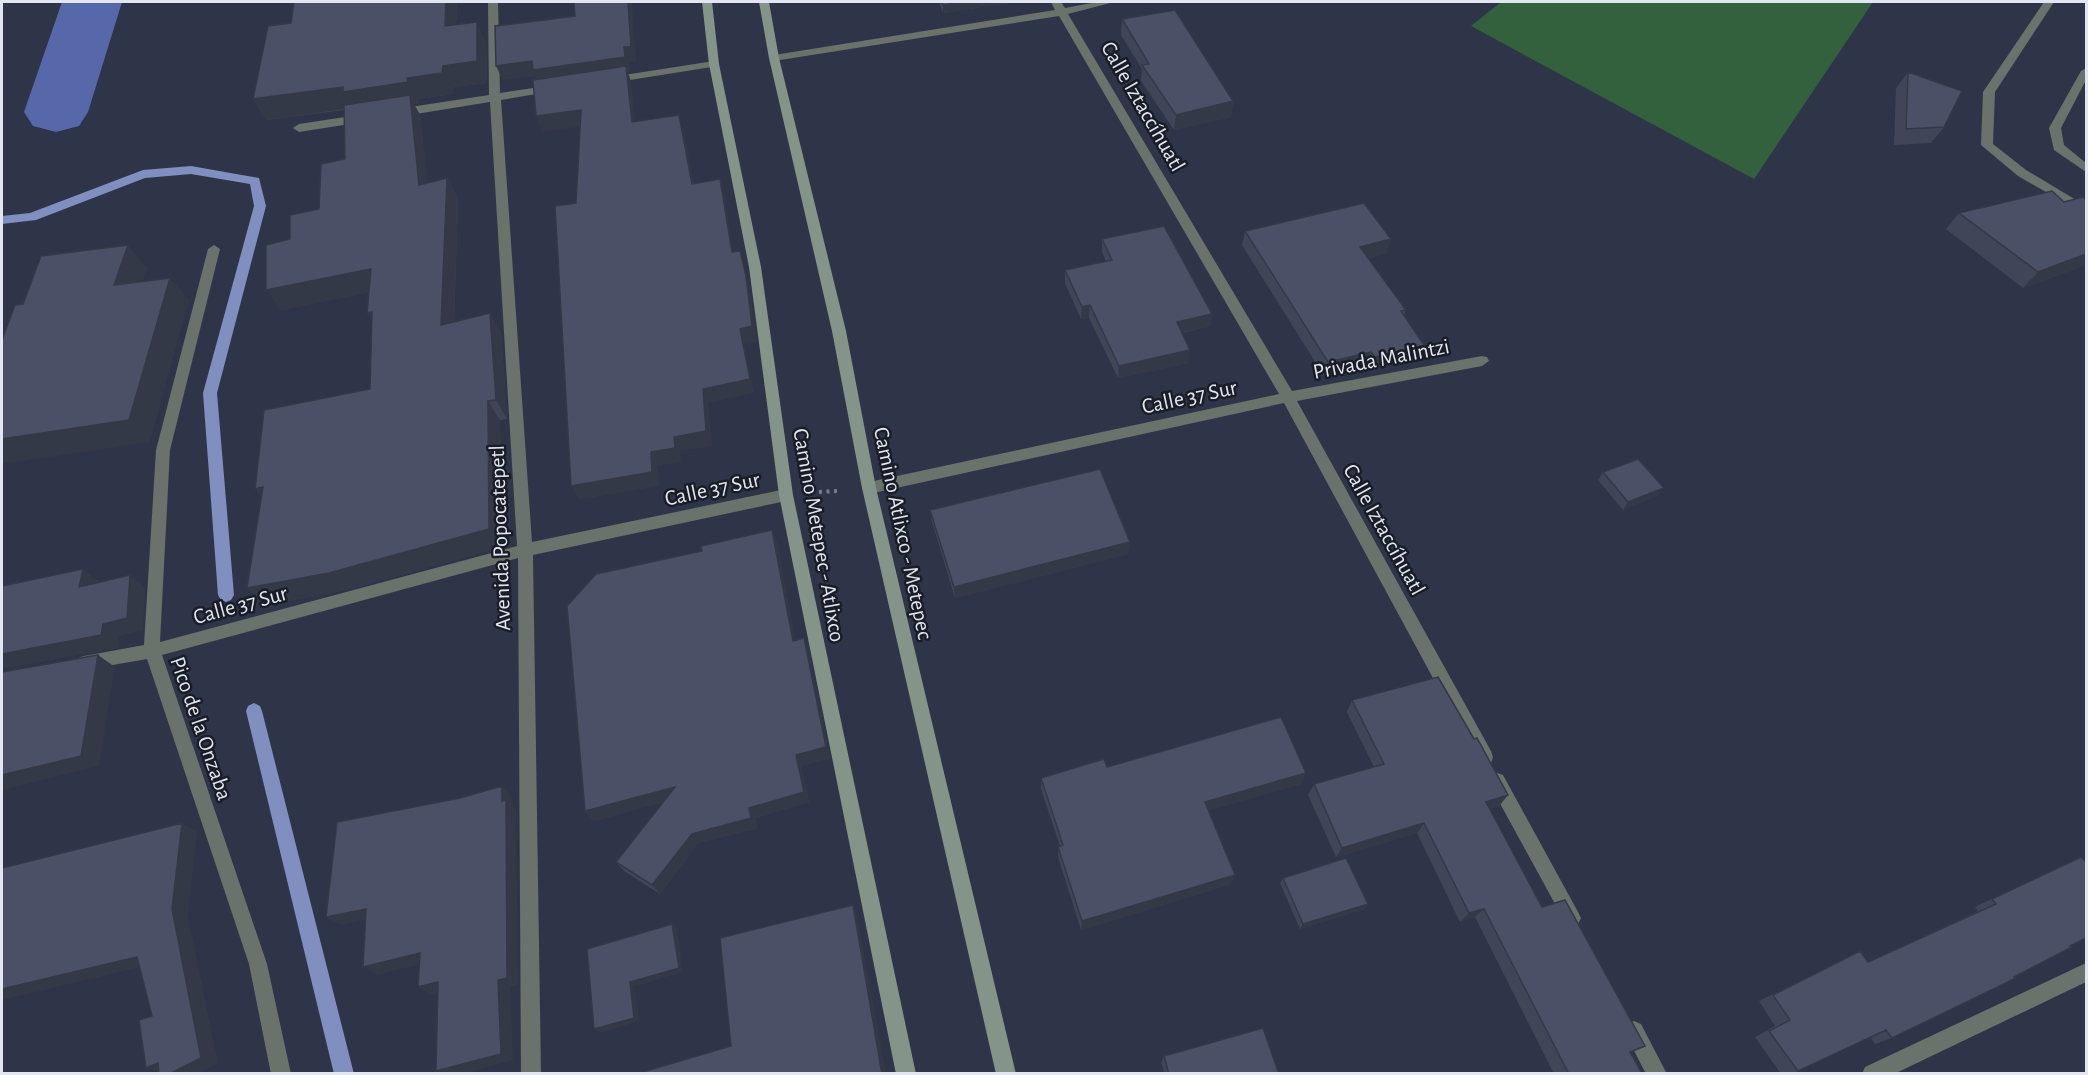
<svg xmlns="http://www.w3.org/2000/svg" width="2088" height="1075" viewBox="0 0 2088 1075" font-family="'Alegreya Sans',sans-serif">
	<style>
		.green { fill: #33603d }
		.lines { fill: none; stroke-linecap: round; stroke-linejoin: round }
		.stream { fill: #808ec0; fill-rule: evenodd }
		.river { fill: #5668aa; fill-rule: evenodd }
		.path { stroke: #767c8d; stroke-width: 4; stroke-dasharray: 3 4.5; stroke-linecap: butt }
		.street { fill: #69726b; fill-rule: evenodd }
		.secondary { fill: #859488; fill-rule: evenodd }
		.wall { fill: #404658 }
		.shaded-wall { fill: #343947 }
		.building { fill: #4a5166; stroke: #343947; stroke-width: 1.5 }
		.labels { text-anchor: middle; stroke-width: 5; stroke-linejoin: round; paint-order: stroke }
		.street-label { font-size: 22px; fill: #e2e6f3; stroke: #1a1d26 }
	</style>
	<rect width="100%" height="100%" fill="#2f3549"/>
	<!-- green -->
	<path class="green" d="M1501,2H1873L1754,179L1471,26Z"/>
	<g class="lines">
		<!-- stream -->
		<path class="stream" d="M191,166L259,178L266,206L217,393L234,595L231,600L226,602L221,600L218,595L203,393L254,206L250,184L191,174L145,178L36,220L2,224V216L30,213L143,170Z
			M254,703L260,706L262,711L354,1074H334L246,711L248,706Z"/>
		<!-- river -->
		<path class="river" d="M62,2H122L88,112L79,126L56,132L33,126L24,112Z"/>
		<!-- path -->
		<path class="path" d="M819,492L838,491"/>
		<!-- street -->
		<path class="street" d="M488,2H498L500,93L554,85L560,88L554,91L501,100L532,542L786,489L791,491L793,495L791,499L786,501L533,555L541,1074H521L518,558L162,655L267,964L291,1074H271L249,964L147,659L84,670L78,668L76,663L78,658L84,656L144,645L156,450L208,249L214,245L220,249L170,450L160,642L517,546L490,102L397,117L391,113L397,109L489,95Z
			M1051,2H1061L1065,8L1097,2H1114L1068,14L1292,391L1482,356L1487,357L1489,361L1482,366L1297,401L1491,751L1493,757L1491,763L1485,765L1479,763L1284,403L869,494L864,492L862,488L864,484L869,482L1279,394L1059,16L774,61L769,58L774,55L1055,10Z
			M2044,2H2054L1995,92L1993,144L2026,170L2086,206V215L2018,176L1981,145L1983,92Z
			M714,61L719,64L718,66L611,83L605,80L611,77Z
			M2086,68V80L2061,128L2064,145L2086,163V172L2054,150L2049,128L2081,71Z
			M365,114L369,115V121L299,132L293,128L299,124Z
			M1497,773L1503,775L1578,912L1581,918L1578,924L1572,927L1566,924L1491,787L1488,781L1491,775Z
			M2086,963V982L1894,1074H1862L1865,1067Z
			M1634,1021L1641,1024L1667,1074H1646L1624,1031L1627,1024Z"/>
		<!-- secondary -->
		<path class="secondary" d="M702,2H712L719,64L761,267L793,495L916,1074H896L779,495L749,267L709,64Z
			M759,2H769L779,58L846,331L876,488L1016,1074H996L862,488L832,331L769,58Z"/>
	</g>
	<!-- wall -->
	<path class="wall" d="M294,2H457L456,24L486,43L487,83L453,87V94L418,99L419,103L414,104L420,115L427,183L447,178L458,199L454,322L501,332L507,419L500,420L502,547L346,590L265,605L370,389L372,320L369,292L281,310L290,239L319,209L345,159L344,110L267,120L253,99L291,23Z
		M939,2H1008V3L943,13Z
		M1122,19L1233,101L1231,117L1174,130L1141,81L1142,69L1121,35Z
		M1908,72L1944,127L1931,143L1894,145L1896,88Z
		M2086,200V265L2023,288L1946,229L1959,213Z
		M1245,231L1387,253L1368,258L1406,310L1404,315L1424,345L1419,358L1370,371L1367,365L1324,376L1242,245Z
		M1102,239L1212,314L1210,326L1182,333L1190,350L1188,363L1118,378L1089,318L1081,319L1065,283V270L1106,261L1102,252Z
		M1603,472L1658,495L1623,510L1598,480Z
		M930,510L1128,554L955,598L932,522Z
		M772,530L777,544L795,640L808,650L830,758L801,766L809,802L755,818L757,828L698,843L660,894L624,871L616,862L663,802L594,821L585,811L702,551Z
		M1352,700L1474,739L1508,795L1499,806L1489,809L1542,907L1631,1053L1642,1074H1554L1475,917L1460,922L1417,833L1336,857L1308,795L1314,784L1374,767L1347,712Z
		M1107,767L1306,773L1301,784L1209,810L1231,884L1081,930L1058,857V847L1060,846L1041,789V778Z
		M2063,865L1892,1038L1875,1044L1870,1037L1798,1071L1791,1074H1781L1755,1037L1775,1026L1759,1001L1860,951L1868,962L1978,911L1975,907Z
		M1283,878L1368,904L1364,909L1300,929L1280,883Z
		M1164,1056L1279,1074H1165L1161,1063Z"/>
	<!-- shaded-wall -->
	<path class="shaded-wall" d="M446,2H457L455,47L445,26Z
		M628,2H632L636,61L629,62L630,71L628,72L631,82L637,138L539,85L535,76L503,80L496,66L624,47Z
		M962,2H1008V3L943,13V5Z
		M477,22L486,43L487,83L453,87V94L418,99L419,103L414,104L420,115L430,205L352,108L267,120L253,99L407,78L443,66Z
		M1233,101L1231,117L1174,130L1176,115Z
		M581,110L587,125L542,132L536,116Z
		M679,115L684,131L697,200L692,184Z
		M447,178L458,199L453,345L441,325Z
		M720,179L724,195L736,268L732,252Z
		M1391,239L1387,253L1356,261L1360,247Z
		M128,245L147,268L134,308L114,285Z
		M740,251L750,292L757,342L744,344L754,393L708,403L712,446L680,451L681,462L658,466L659,486L579,500L571,486L651,452L674,437L740,329Z
		M2086,254V265L2023,288L2038,272Z
		M371,269L384,289L281,310L266,290Z
		M170,278L189,300L150,442L2,464V439Z
		M1090,305L1089,318L1081,319L1082,307Z
		M372,312L380,332L367,313Z
		M490,313L501,332L507,419L496,400Z
		M1212,314L1210,326L1175,334L1177,322Z
		M1424,345L1419,358L1370,371L1375,357Z
		M1190,350L1188,363L1118,378L1119,366Z
		M1371,352L1367,365L1324,376L1328,362Z
		M488,401L500,420L502,547L346,590L265,605L247,588Z
		M263,487L273,507L255,489Z
		M1664,488L1658,495L1623,510L1628,502Z
		M772,530L777,544L798,653L793,641Z
		M1130,542L1128,554L955,598L954,587Z
		M83,569L99,582L79,587Z
		M130,575L145,587L143,630L119,636L118,648L2,669V654L103,624Z
		M804,638L808,650L830,758L801,766L809,802L755,818L757,828L698,843L660,894L652,885L692,834L749,808L796,755Z
		M98,655L115,667L99,766L2,790V775Z
		M1306,773L1301,784L1202,812L1205,802Z
		M502,786L512,797L513,806L516,810L518,985L510,987L513,1060L463,1074H441L436,1071L498,980Z
		M675,787L682,797L594,821L585,811Z
		M1508,795L1499,806L1477,812L1486,802Z
		M182,823L197,832L188,917L218,1063L197,1074H169L172,909Z
		M1424,823L1417,833L1336,857L1342,848Z
		M1235,875L1231,884L1081,930L1082,921Z
		M1368,904L1364,909L1300,929L1303,924Z
		M853,905L857,915L886,1074H882Z
		M366,909L380,917L341,925L326,917Z
		M1484,909L1475,917L1460,922L1469,913Z
		M672,924L677,929L683,972L635,986L639,1021L600,1033L594,1029Z
		M420,953L433,961L377,975L363,967Z
		M137,957L154,964L2,1000V989Z
		M438,982L451,989L432,995L418,987Z
		M158,1063L164,1074L146,1068Z"/>
	<!-- building -->
	<path class="building" d="M294,2H446L445,26L477,22V61L443,66L442,73L407,78L408,82L343,92V87L253,99L268,26L291,23Z
		M574,2H628L631,47H624L625,57L533,70L532,61L496,66L495,26L575,16Z
		M942,2H962L943,5Z
		M1175,10L1233,101L1176,115L1142,65L1149,64L1122,19Z
		M626,66L632,122L679,115L692,184L720,179L732,252L740,251L746,276L752,326L740,329L750,379L703,389L706,431L674,437L675,448L651,452L652,472L571,486L555,206L576,203L581,110L536,116L533,80Z
		M1908,72L1962,91L1944,127L1906,129Z
		M410,95L419,185L447,178L441,325L490,313L496,400L488,401L489,529L329,573L247,588L263,487L255,489L264,410L370,389L372,312L367,313L371,269L266,290V245L290,239V215L319,209L321,164L345,159L344,105Z
		M2052,191L2064,202L2083,197L2086,200V254L2038,272L1959,213Z
		M1364,203L1391,239L1360,247L1406,310L1401,311L1424,345L1375,357L1371,352L1328,362L1245,231Z
		M1164,226L1212,314L1177,322L1190,350L1119,366L1090,305L1082,307L1065,270L1112,260L1102,239Z
		M128,245L114,285L170,278L129,420L2,439V340L15,305L23,304L41,256Z
		M1638,459L1664,488L1628,502L1603,472Z
		M1100,469L1130,542L954,587L930,510Z
		M772,530L793,641L804,638L826,747L796,755L804,792L749,808L751,818L692,834L652,885L616,862L675,787L585,811L567,606L596,574L702,551L701,546Z
		M83,569L79,587L130,575L127,618L103,624L101,635L2,654V586Z
		M98,655L81,756L2,775V672Z
		M1438,677L1474,739L1477,738L1508,795L1486,802L1542,907L1565,900L1645,1046L1630,1052L1642,1074H1569L1484,909L1469,913L1424,823L1342,848L1314,784L1384,764L1352,700Z
		M1281,717L1306,773L1205,802L1235,875L1082,921L1058,847L1063,845L1041,778L1104,759L1107,767Z
		M502,786V801L506,800L507,978L498,980L501,1054L436,1071L438,982L418,987L420,953L363,967L366,909L326,917L337,822L460,798Z
		M182,823L172,909L201,1058L169,1074H159L158,1063L146,1068L139,1020L152,1016L137,957L2,989V868Z
		M2081,857L2086,862V938L2070,946L2072,947L2014,977L2016,978L1892,1038L1886,1030L1798,1071L1769,1031L1790,1020L1773,995L1860,951L1868,962L1996,904L1992,899Z
		M1346,858L1368,904L1303,924L1283,878Z
		M853,905L882,1074H636L731,1046L720,938Z
		M672,924L679,968L630,982L634,1018L594,1029L587,949Z
		M1263,1028L1279,1074H1169L1164,1056Z"/>
	<g class="labels">
		<!-- street labels -->
		<g class="street-label">
			<text transform="translate(1144 106) rotate(60)" y="8">Calle Iztaccíhuatl</text>
			<text transform="translate(1381 358) rotate(-11)" y="8">Privada Malintzi</text>
			<text transform="translate(1189 396) rotate(-12)" y="8">Calle 37 Sur</text>
			<text transform="translate(712 488) rotate(-12)" y="8">Calle 37 Sur</text>
			<text transform="translate(1385 529) rotate(61)" y="8">Calle Iztaccíhuatl</text>
			<text transform="translate(904 533) rotate(78)" y="8">Camino Atlixco - Metepec</text>
			<text transform="translate(820 535) rotate(80)" y="8">Camino Metepec - Atlixco</text>
			<text transform="translate(499 538) rotate(-92)" y="8">Avenida Popocatepetl</text>
			<text transform="translate(240 604) rotate(-15)" y="8">Calle 37 Sur</text>
			<text transform="translate(202 728) rotate(71)" y="8">Pico de la Onzaba</text>
		</g>
	</g>
	<!-- border -->
	<rect width="2088" height="1075" fill="none" stroke="#e2e6f3" stroke-width="6"/>
</svg>
